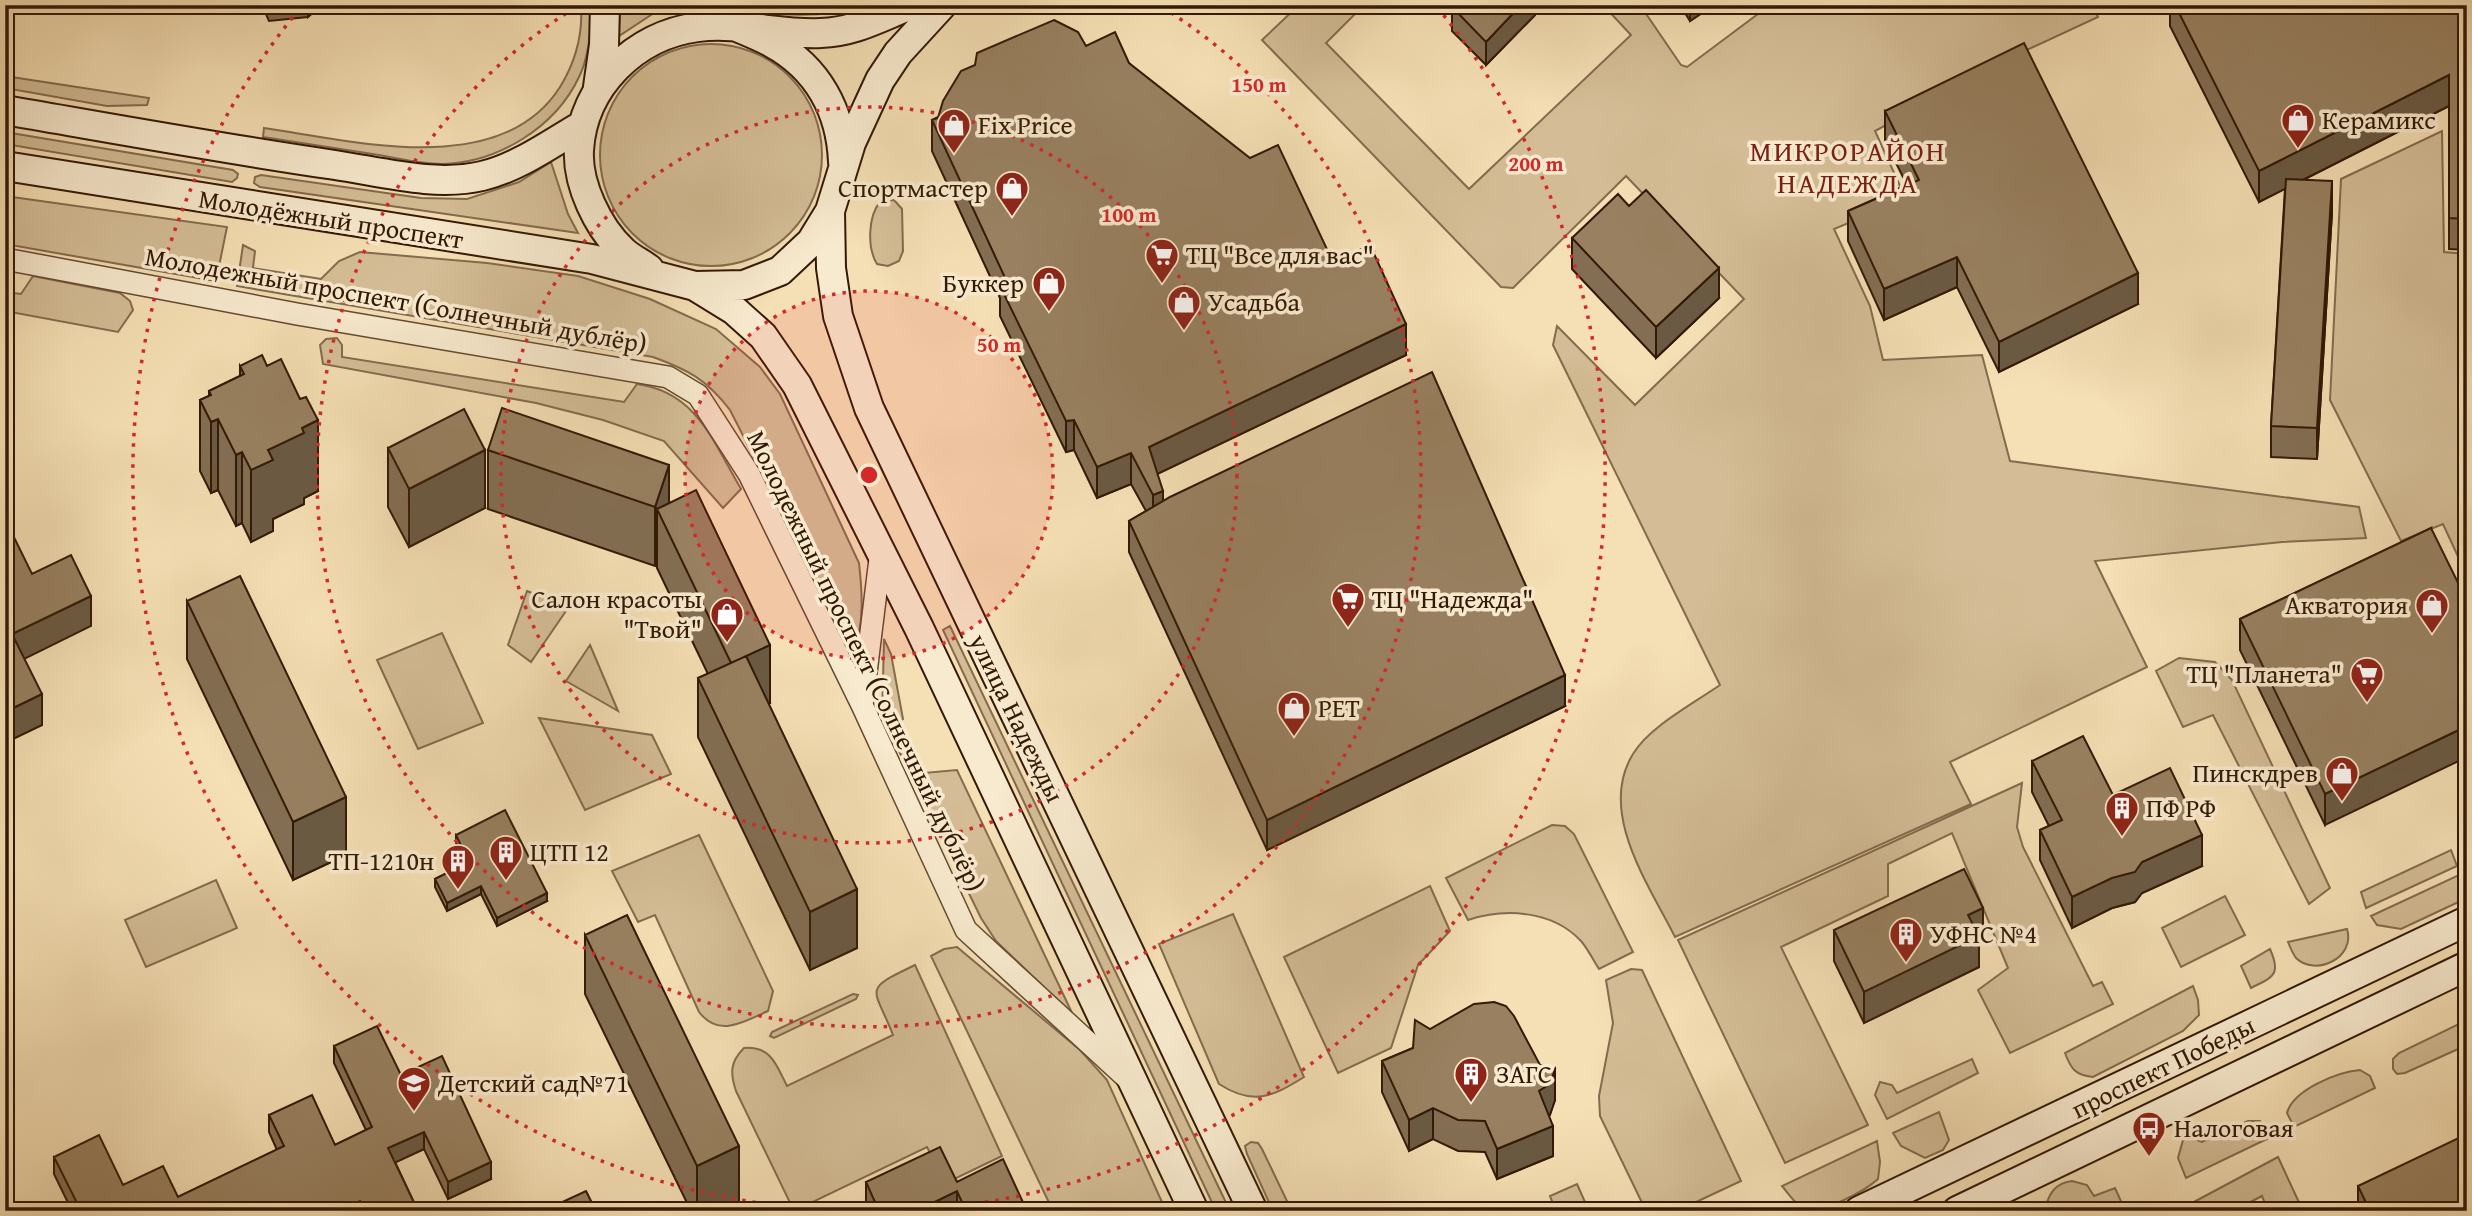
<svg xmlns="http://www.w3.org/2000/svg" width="2472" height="1216" viewBox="0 0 2472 1216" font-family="'Gentium Book Plus',serif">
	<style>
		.green { fill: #d4bd96; stroke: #846b4e; stroke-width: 2 }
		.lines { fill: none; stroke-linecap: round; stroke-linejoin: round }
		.street-casing { stroke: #644a31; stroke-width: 24 }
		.secondary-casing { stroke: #331905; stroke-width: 32 }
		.street { stroke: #f8eace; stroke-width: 21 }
		.secondary { stroke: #f8eace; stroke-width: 28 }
		.wall { fill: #836e53; stroke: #331905; stroke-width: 2 }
		.shaded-wall { fill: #6a5a43; stroke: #331905; stroke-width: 2 }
		.building { fill: #988060; stroke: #331905; stroke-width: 2 }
		.ring { fill: none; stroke: #d62828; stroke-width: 3.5; stroke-dasharray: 3.5 7 }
		.labels { text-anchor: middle; stroke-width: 7; stroke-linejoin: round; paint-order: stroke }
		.poi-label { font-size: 26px; fill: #331905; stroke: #f8eace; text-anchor: start }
		.street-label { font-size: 26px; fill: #331905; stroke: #f8eace }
		.neighbourhood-label { font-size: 28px; letter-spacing: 2px; fill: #7a1f14; stroke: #f8eace }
		.centre { fill: #d62828; stroke: #f8eace; stroke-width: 3.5 }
		.ring-label { font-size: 21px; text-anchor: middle; font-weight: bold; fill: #d62828; stroke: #f8eace; stroke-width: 7; stroke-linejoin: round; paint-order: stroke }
	</style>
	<rect width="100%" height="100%" fill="#f5dfb4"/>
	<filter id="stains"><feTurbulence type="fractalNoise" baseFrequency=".00286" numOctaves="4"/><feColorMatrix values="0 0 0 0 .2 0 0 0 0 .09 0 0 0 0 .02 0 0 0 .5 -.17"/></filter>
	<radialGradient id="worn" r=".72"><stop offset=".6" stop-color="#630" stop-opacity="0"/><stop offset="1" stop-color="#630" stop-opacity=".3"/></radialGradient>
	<!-- green -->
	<path class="green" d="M581,5H592L593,10C590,32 589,57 579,77C555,128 497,163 442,164C421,164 399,159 379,155C340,149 302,143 263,137L264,128C354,141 501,180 560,87C576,61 583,35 581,5Z
		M620,5H658L657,11L619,36Z
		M738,5H864C828,18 774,18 738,5Z
		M1299,5H1364L1326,43L1469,189L1631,35L1603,5H1640L1681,65L1687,67L1770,5H2092L2098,17L2018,54L1875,131L1906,199L1834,229L1870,306L1883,360L1982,355L2010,461L2359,507L2366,538L2282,542L2095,561L2147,667L1950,762L1971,804L1675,937C1649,885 1597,812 1633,754C1649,727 1694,703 1720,685L1553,345L1557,326L1635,405L1744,299L1626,176L1513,288L1501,287L1262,40Z
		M600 155a111 111 0 1 1 222 0a111 111 0 1 1-222 0Z
		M5,76L149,98L147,105L107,106L5,88Z
		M2442,131L2444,252L2467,254V576L2443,524L2401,541L2330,400L2341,179Z
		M5,132L233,170L238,174L237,178L232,182L5,144Z
		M551,162L568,214L578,233L260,187L254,183L255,177L261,175L421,198L467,199L519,182Z
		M5,196L227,227L216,281L5,244Z
		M894,200L902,209L903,251L899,261L888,266L877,264C867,248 868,216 880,202Z
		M243,245L255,251L253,268L321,279L339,261L360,252L487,263L578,276L650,299L716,329L760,367L780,394L859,563C862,590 865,626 853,651L730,410C707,380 689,370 653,357L237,286Z
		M33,276L120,293L130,301L133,310L118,332L5,311V292L21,294Z
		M337,338L342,345V357L624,402L637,384C697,392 713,442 741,489L723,508L664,441L603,420L536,403L323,364L320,345L326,339Z
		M527,591L568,608L531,662L508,645Z
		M950,626L1230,1211H1216L943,630Z
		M442,633L483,723L418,749L377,660Z
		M884,639L891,654L903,719L887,728L882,719Z
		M590,645L618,711L566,681Z
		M2179,658L2215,662L2232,680L2330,888L2309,904L2213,715L2183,727L2156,671Z
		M539,718L652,735L671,774L585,810Z
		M907,737L924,773L957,770L1073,1015L996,941L981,918L895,743Z
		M2022,783L2017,827L2023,847L2093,986L2102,982L2113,1004L2010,1053L1978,990L2008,968L1952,833L1888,864V896L1781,947L1868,1125L1785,1163L1678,940Z
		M1552,825L1565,826L1574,834L1633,952L1599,969C1593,960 1588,949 1581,941C1552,910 1505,908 1468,920L1446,878Z
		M699,835L773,991L768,1011C743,1022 719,1038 699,1012L655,915L638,922L612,871Z
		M2451,850L2457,866L2366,908L2361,892Z
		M2461,874L2467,888V898L2401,929L2377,925L2371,916Z
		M216,880L237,928L146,967L125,920Z
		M1430,886L1450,931L1418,965L1391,1048L1338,1073L1284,957Z
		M2225,896L2245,935L2181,967L2162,928Z
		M1233,914L1304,1077C1272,1097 1253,1106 1219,1084L1159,944Z
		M2347,929C2356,958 2315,977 2296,958C2293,954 2290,947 2288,942Z
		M957,947L1080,1050L1107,1080L1166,1211H1053L931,956L944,949Z
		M2270,949C2282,976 2272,977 2251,988L2241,966Z
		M915,965L1002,1156L946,1183L927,1147L794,1211L736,1091C730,1073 730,1062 744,1048C771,1046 776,1064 787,1086L893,1035C874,986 861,991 915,965Z
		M1631,969L1642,970L1741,1181L1677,1211H1646L1600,1116L1599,1096L1613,1023L1606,980Z
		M2193,986L2198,1000L2199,1015L2183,1031L2093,1077C2075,1075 2071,1069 2065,1053Z
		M853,994L858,995L856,999L774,1038L770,1036L772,1032Z
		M2467,1020V1045L2405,1073L2397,1074L2393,1069V1059L2399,1053Z
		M1972,1059L1978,1073L1887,1119L1875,1095L1880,1082L1892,1085L1897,1093Z
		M2360,1070L2370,1076L2375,1088L2294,1127L2287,1113C2293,1090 2337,1072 2360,1070Z
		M1939,1112L1949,1140L1943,1150L1925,1158L1901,1146L1893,1133Z
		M2248,1121H2260L2271,1137L2186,1178L2178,1158L2183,1140L2189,1137L2202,1142Z
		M1877,1141L1880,1162L1878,1179C1866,1190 1823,1214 1807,1209C1796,1206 1789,1194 1782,1186Z
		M1251,1142L1258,1143L1262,1149L1287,1201L1288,1211H1273L1247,1154L1245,1146Z
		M2278,1157L2303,1211H2268L2262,1196L2233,1211H2177Z
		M2072,1181L2087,1185L2094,1196L2115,1188L2124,1208L2118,1211H2045C2048,1194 2055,1183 2072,1181Z
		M1577,1184L1589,1211H1556L1550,1196Z"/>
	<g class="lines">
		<defs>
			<path id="street" d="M5,259L297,314L668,377L698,395L749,474L862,705L966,930L1128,1079
				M862,705L881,551"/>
			<path id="secondary" d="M694,5C717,22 747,29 772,43C818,68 841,111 843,162
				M598,87L604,45L605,5
				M5,110C115,129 225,149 335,165C382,172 435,187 482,176C517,168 550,144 581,126
				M5,166L592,259L695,286L744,285L780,271L811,242L830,211L851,143L880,80L898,53L942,5
				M830,211L831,268L838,316L869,408L1253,1211
				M649,269C641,263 630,258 623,251C598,228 577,184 579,150C583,86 635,35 698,27C738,22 781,35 821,33C855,32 880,17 911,5
				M695,286L734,310L763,336L797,385L919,628L1194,1211
				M1859,1211L2467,921
				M1957,1211L2467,966"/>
		</defs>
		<!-- street casing -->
		<use href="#street" class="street-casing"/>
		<!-- secondary casing -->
		<use href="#secondary" class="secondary-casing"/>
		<!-- street -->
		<use href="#street" class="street"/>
		<!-- secondary -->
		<use href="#secondary" class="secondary"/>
	</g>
	<!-- wall -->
	<path class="wall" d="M262,5H321L308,17L269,21Z
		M1535,5V15L1486,65L1452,31V7Z
		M1680,5H1711V7L1690,21Z
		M2170,5H2467V250L2449,249V106L2303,180L2332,212L2317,459L2271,457V426L2285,188L2259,202L2170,26Z
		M1086,46L1129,63L1333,262L1406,355L1157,474L1163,501L1565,706L1267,850L1129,552V521L1146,511L1131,484L1097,498L1074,450L1066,452L1000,316V298L932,151V120Z
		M1885,111L2138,304L1999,372L1957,287L1884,320L1848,241V211L1907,185L1885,141Z
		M1572,238L1719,298L1656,358L1572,269Z
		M240,366L318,491L304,498V504L273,519V531L251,542L242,523L236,526L218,490L211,493L200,471V400L209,396V391L240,376Z
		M388,448L485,508L409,547L388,507Z
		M488,450L669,503L770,703L768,704L857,948L810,970L698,737V678L708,674L657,568V559L655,566L488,509Z
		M2431,528L2325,825L2240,650V619Z
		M187,601L346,855L293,880L187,659Z
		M2032,761L2113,795L2202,866L2142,893L2135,902L2112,908L2072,928L2040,860V830L2049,826L2032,792Z
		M456,835L547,901L497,926L481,894L447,911L435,887V879L466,864L456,843Z
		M1834,930L1983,938L1979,941V967L1864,1023L1834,961Z
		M585,935L739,1204L726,1211H691L585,994Z
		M1430,1029L1555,1100L1549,1116L1553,1156L1497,1179L1485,1152L1458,1151L1433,1139L1409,1151L1382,1092V1061L1413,1048Z
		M334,1046L401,1075L491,1179L448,1199L424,1149L395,1162L418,1211H72L54,1174V1157L123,1185L178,1197L277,1150L269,1132V1115L335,1145L366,1130L334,1063Z
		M866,1182H957L1027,1211H866Z
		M2358,1186L2467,1211H2358Z"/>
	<!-- shaded-wall -->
	<path class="shaded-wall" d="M308,5H321L308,17Z
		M1521,5H1535V15L1486,65V42Z
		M1690,5H1711V7L1690,21Z
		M2449,75V106L2259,202V171Z
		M2332,181V212L2317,459V428Z
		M1957,257V287L1884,320V289Z
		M1719,268V298L1656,358V327Z
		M2138,273V304L1999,372V342Z
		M1406,324V355L1149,478V447Z
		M218,419V490L211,493V422Z
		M318,420V491L304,498V504L273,519V531L251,542V470L268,450L302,428Z
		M1074,420V450L1066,452V421Z
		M485,450V508L409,547V489Z
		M242,452V523L236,526V455Z
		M1131,453V484L1097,498V467Z
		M669,465V523L657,509V559L655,566V507Z
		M1163,491V522L1153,526V495Z
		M91,596V626L12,665V634Z
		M770,645V703L731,722V663Z
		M1565,675V706L1267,850V820Z
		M42,694V725L5,743V712Z
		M2467,726V757L2325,825V794Z
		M346,797V855L293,880V822Z
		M2202,835V866L2142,893L2135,902L2112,908L2072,928V897L2142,862Z
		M481,886V894L447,911V903Z
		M857,889V948L810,970V912Z
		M547,893V901L497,926V918Z
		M1983,908V938L1979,941V967L1864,1023V992L1968,915Z
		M1555,1069V1100L1550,1115L1539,1121V1091Z
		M1433,1108V1139L1409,1151V1120Z
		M1553,1126V1156L1497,1179V1149Z
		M424,1132V1149L388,1166V1148Z
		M739,1146V1204L726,1211H697V1166Z
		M491,1162V1179L448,1199V1182Z
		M957,1191V1211H916Z
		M360,1201V1211H338Z"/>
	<!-- building -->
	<path class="building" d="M1454,5H1521L1486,42L1452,7Z
		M2175,5H2467V219L2449,218V75L2259,171Z
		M1054,20L1078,32L1086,46L1115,32L1129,63L1250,158L1278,145L1333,262L1370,245L1406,324L1149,447L1163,491L1153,495L1131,453L1097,467L1074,420L1066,421L1000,286L1007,282L932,120L938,118L943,101L961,71L975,65L977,53Z
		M2024,43L2138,273L1999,342L1957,257L1884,289L1848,211L1919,180L1885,111Z
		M2286,179L2332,181L2317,428L2271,426Z
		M1646,190L1719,268L1656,327L1572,238L1618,194L1629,206Z
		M262,355L267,366L281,359L300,399L306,397L318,420L302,428L304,433L268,450L273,460L251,470L242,452L236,455L218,419L211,422L200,400L211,395L209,391L244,374L240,366Z
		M1432,372L1565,675L1267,820L1129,521L1170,497Z
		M502,408L669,465L655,507L488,450Z
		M464,409L485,450L409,489L388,448Z
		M696,490L770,645L731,663L657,509Z
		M5,519L32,574L71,555L91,596L12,634L42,694L5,712Z
		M2431,528L2467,601V726L2325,794L2240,619Z
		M240,576L346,797L293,822L187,601Z
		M746,656L857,889L810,912L698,678Z
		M2083,736L2113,795L2170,768L2202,835L2142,862L2135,872L2112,878L2072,897L2040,830L2062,820L2032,761Z
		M505,810L547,893L497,918L481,886L447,903L435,879L469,862L456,835Z
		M1964,869L1983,908L1968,915L1979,936L1864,992L1834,930Z
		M627,915L739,1146L697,1166L585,935Z
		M1494,1002L1506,1006L1514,1016L1540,1065L1555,1069L1550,1084L1539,1091L1553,1126L1497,1149L1485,1121L1458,1120L1433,1108L1409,1120L1382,1061L1413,1048L1415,1020L1430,1029L1474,1004Z
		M377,1026L401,1075L442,1056L491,1162L448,1182L424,1132L388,1148L418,1211H364L360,1201L338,1211H81L54,1157L99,1135L123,1185L163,1166L178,1197L284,1146L269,1115L312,1095L335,1145L372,1127L334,1046Z
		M2467,1134V1211H2370L2358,1186Z
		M940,1147L957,1182L1003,1159L1027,1211H966L957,1191L916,1211H879L866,1182Z
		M586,1191L596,1211H543Z
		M36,1205L38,1211H24Z"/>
	<!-- distance rings -->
	<circle cx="869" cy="475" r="184" fill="#d62828" fill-opacity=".12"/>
	<g class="ring">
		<circle cx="869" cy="475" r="184"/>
		<circle cx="869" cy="475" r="368"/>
		<path d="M1162 7A552 552 0 1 1 576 7"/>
		<path d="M850 1211A736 736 0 0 1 301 7M1437 7A736 736 0 0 1 888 1211"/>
	</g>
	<!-- icons -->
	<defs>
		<symbol id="shop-pin" viewBox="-11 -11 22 30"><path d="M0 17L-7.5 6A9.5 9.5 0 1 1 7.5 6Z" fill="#8f2418" stroke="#f8eace"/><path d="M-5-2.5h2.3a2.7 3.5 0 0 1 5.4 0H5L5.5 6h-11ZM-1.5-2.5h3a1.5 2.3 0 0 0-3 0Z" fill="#fff"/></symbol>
		<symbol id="supermarket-pin" viewBox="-11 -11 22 30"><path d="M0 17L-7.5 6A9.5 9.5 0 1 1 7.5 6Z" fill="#8f2418" stroke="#f8eace"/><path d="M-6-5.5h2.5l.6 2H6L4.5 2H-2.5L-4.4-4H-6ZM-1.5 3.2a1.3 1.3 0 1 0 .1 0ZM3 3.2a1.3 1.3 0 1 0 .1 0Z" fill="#fff"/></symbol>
		<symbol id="building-pin" viewBox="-11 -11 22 30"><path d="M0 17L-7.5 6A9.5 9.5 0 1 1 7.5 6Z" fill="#8f2418" stroke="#f8eace"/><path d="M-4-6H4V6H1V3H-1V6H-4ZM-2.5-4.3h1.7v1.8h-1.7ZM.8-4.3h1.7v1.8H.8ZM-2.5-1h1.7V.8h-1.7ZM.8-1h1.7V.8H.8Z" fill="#fff"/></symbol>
		<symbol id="school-pin" viewBox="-11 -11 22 30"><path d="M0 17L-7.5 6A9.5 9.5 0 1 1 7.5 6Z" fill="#8f2418" stroke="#f8eace"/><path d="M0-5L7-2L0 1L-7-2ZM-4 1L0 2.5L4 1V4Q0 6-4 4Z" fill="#fff"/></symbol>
		<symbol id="bus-pin" viewBox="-11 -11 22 30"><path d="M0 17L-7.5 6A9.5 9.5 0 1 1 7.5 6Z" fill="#8f2418" stroke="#f8eace"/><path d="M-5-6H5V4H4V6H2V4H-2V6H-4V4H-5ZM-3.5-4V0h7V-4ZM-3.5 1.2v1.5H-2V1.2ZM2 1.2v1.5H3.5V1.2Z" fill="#fff"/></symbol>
	</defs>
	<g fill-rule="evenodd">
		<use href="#shop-pin" x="2279" y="101" width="38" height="52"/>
		<use href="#shop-pin" x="935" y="106" width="38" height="52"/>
		<use href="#shop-pin" x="993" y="169" width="38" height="52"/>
		<use href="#supermarket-pin" x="1143" y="236" width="38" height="52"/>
		<use href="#shop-pin" x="1030" y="264" width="38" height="52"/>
		<use href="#shop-pin" x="1165" y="283" width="38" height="52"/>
		<use href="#supermarket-pin" x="1329" y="580" width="38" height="52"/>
		<use href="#shop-pin" x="2413" y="586" width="38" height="52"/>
		<use href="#shop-pin" x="708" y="595" width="38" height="52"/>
		<use href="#supermarket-pin" x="2348" y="655" width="38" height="52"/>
		<use href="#shop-pin" x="1275" y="689" width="38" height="52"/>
		<use href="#shop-pin" x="2323" y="754" width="38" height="52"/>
		<use href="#building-pin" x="2103" y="789" width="38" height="52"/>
		<use href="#building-pin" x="487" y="833" width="38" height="52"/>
		<use href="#building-pin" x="439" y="842" width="38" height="52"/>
		<use href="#building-pin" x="1887" y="915" width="38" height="52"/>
		<use href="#building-pin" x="1452" y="1055" width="38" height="52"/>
		<use href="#school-pin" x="395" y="1064" width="38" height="52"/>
		<use href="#bus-pin" x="2130" y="1109" width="38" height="52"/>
	</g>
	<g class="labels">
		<!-- poi labels -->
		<g class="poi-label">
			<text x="2322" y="129">Керамикс</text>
			<text x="978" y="134">Fix Price</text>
			<text x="988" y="197" text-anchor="end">Спортмастер</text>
			<text x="1186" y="264">ТЦ "Все для вас"</text>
			<text x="1024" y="292" text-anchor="end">Буккер</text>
			<text x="1208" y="311">Усадьба</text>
			<text x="702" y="608" text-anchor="end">Салон красоты<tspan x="702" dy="30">"Твой"</tspan></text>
			<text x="1372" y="608">ТЦ "Надежда"</text>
			<text x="2408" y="614" text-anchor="end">Акватория</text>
			<text x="2342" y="683" text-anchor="end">ТЦ "Планета"</text>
			<text x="1318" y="717">РЕТ</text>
			<text x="2318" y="782" text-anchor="end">Пинскдрев</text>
			<text x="2146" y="817">ПФ РФ</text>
			<text x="530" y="861">ЦТП 12</text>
			<text x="434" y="870" text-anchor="end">ТП-1210н</text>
			<text x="1930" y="943">УФНС №4</text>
			<text x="1496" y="1083">ЗАГС</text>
			<text x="438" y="1092">Детский сад№71</text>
			<text x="2174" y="1137">Налоговая</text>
		</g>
		<!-- street labels -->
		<g class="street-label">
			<text transform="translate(331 219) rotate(9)" y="9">Молодёжный проспект</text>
			<text transform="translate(396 300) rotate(10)" y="9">Молодежный проспект (Солнечный дублёр)</text>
			<text transform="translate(866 661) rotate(64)" y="9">Молодежный проспект (Солнечный дублёр)</text>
			<text transform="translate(1017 718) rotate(64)" y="9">улица Надежды</text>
			<text transform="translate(2163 1067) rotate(-26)" y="9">проспект Победы</text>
		</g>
		<!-- neighbourhood labels -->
		<g class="neighbourhood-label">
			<text x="1848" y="161">МИКРОРАЙОН<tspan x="1848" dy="32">НАДЕЖДА</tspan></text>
		</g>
	</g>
	<circle cx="869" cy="475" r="10" class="centre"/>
	<g class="ring-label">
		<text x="1259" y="92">150 m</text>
		<text x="1536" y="171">200 m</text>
		<text x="1129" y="222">100 m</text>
		<text x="999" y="352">50 m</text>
	</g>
	<!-- margin -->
	<rect width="2472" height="1216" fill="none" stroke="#f5dfb4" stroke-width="28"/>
	<rect x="7" y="7" width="2458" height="1202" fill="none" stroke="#331905" stroke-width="3.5"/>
	<rect x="14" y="14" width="2444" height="1188" fill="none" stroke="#331905" stroke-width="2"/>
	<rect width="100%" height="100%" filter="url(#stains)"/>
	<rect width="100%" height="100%" fill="url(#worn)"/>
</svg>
